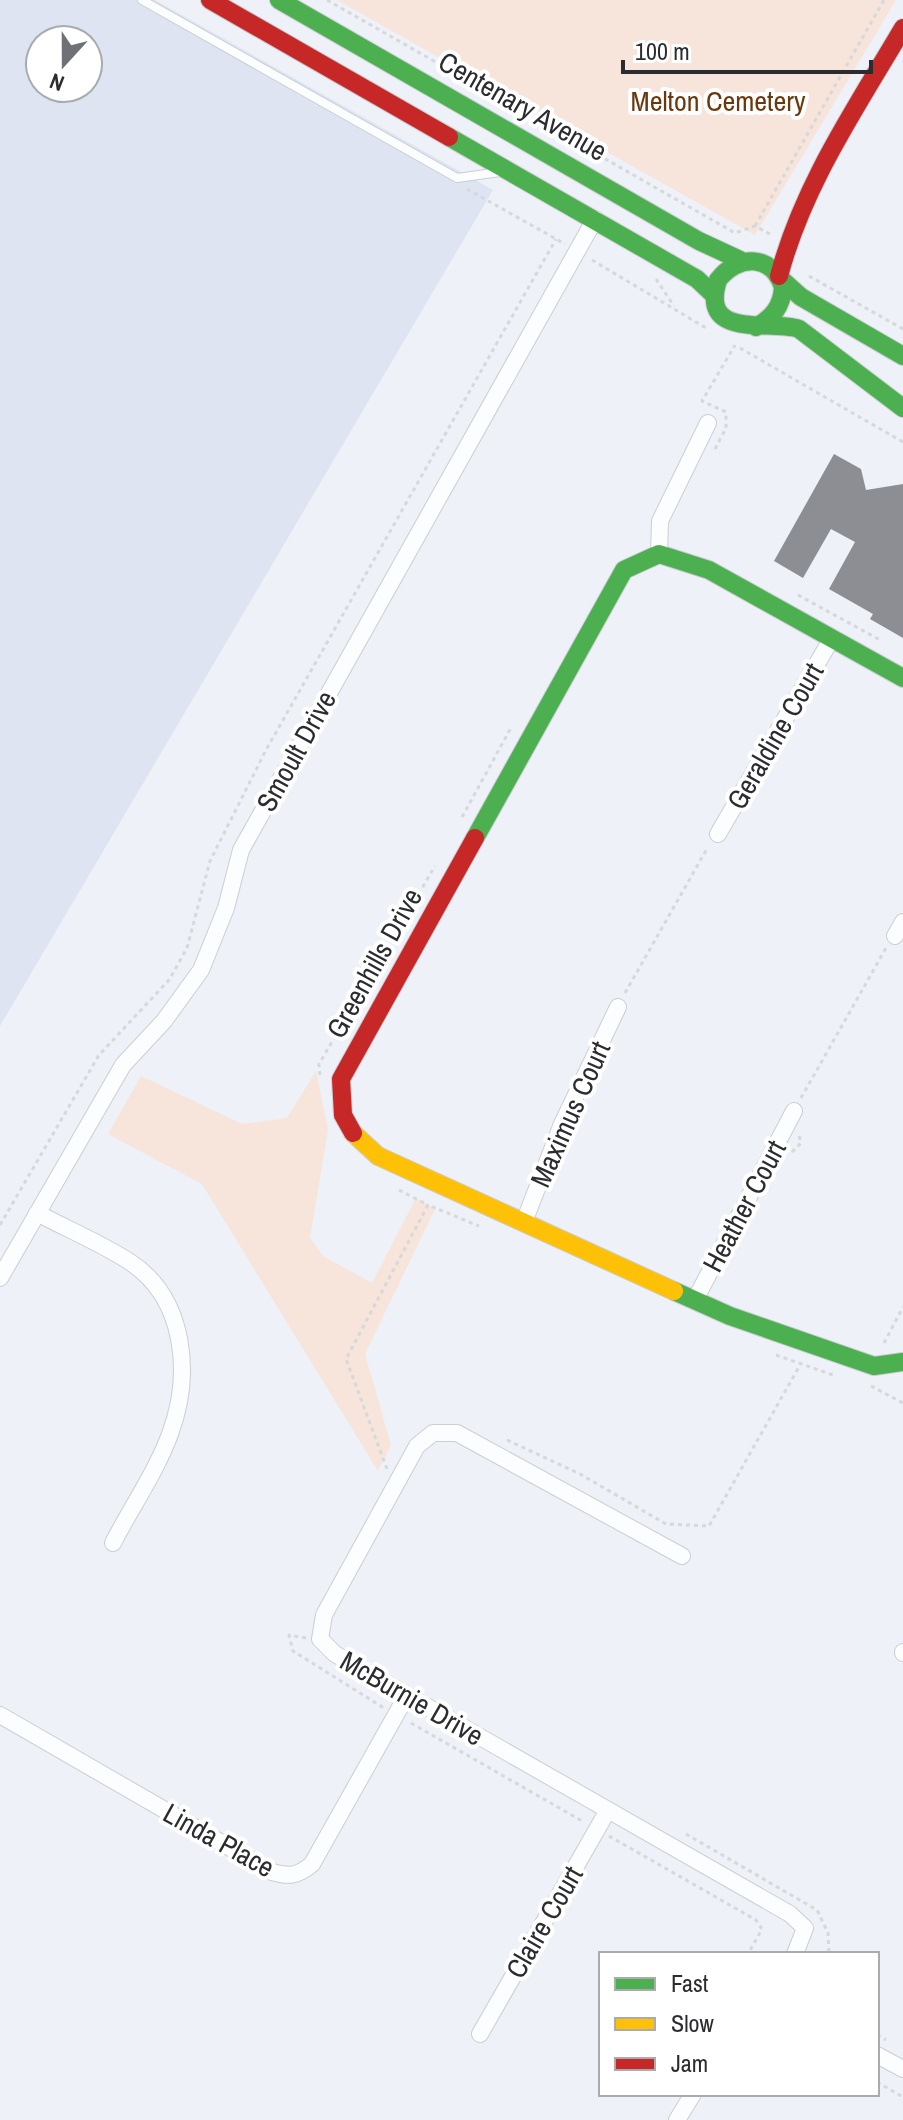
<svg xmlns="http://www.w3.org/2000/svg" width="903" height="2120" viewBox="0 0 903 2120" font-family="'Archivo Narrow',sans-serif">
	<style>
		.built { fill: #dee4f1; fill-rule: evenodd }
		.green { fill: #f7e4da }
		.building { fill: #8c8e93 }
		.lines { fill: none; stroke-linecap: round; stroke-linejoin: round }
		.lane-casing { stroke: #cbced2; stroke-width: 10 }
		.street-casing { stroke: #cbced2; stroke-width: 18 }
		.fast-casing { stroke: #cbced2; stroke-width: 20 }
		.slow-casing { stroke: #cbced2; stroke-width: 20 }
		.jam-casing { stroke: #cbced2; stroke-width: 20 }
		.path { stroke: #d6d8d9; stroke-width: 3; stroke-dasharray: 4 4; stroke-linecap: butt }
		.lane { stroke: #fcfdfe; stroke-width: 8 }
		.street { stroke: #fcfdfe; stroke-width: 16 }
		.fast { stroke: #4caf50; stroke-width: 18 }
		.slow { stroke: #ffc107; stroke-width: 18 }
		.jam { stroke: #c62828; stroke-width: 18 }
		.labels { text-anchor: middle; stroke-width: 8; stroke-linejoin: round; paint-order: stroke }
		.park-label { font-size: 28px; fill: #69380d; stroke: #fff }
		.street-label { font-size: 28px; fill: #2a2c30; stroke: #fff }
	</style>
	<rect width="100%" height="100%" fill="#eef1f8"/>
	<!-- built -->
	<path class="built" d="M0,0H155L493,190L0,1026ZM40,40H88V88H40Z"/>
	<!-- green -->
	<path class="green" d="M337,0H896L755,235Z
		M316,1071L328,1130L310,1238L323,1256L372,1283L416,1198L435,1209L365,1354L391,1445L378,1471L202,1184L108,1134L141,1076L242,1124L287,1118Z"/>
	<!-- building -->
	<path class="building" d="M834,454L861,469L866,490L903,484V638L870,619L873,614L829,589L855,542L831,529L803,578L774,561Z"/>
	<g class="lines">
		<defs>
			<path id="lane" d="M142,0L457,178L500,172"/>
			<path id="street" d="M659,554L660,521L708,423
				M718,834L832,638
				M895,936L903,922
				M37,1213C67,1229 101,1243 130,1262C186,1299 192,1375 170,1434C156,1472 131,1508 113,1543
				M524,1222L562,1124L618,1007
				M0,1278L123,1065L164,1021L201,970L226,908L241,850L595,219
				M695,1300L794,1111
				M682,1556L457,1433H433L417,1446L324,1615L320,1639L335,1654L790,1914L805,1928L795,1954
				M903,1652V1653
				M0,1715L272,1872C289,1877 298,1876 312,1864L407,1695
				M480,2034L608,1810
				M877,2055L903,2069
				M677,2120L693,2094"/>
			<path id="fast" d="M279,0L699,241L740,260
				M449,137L697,279L715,296
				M782,280L801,297L903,356
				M756,327C772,318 782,307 783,287C772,254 738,254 718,280C699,341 770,319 799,329L903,408
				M475,838L624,570L659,554L709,570L903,678
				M674,1291L730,1316L874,1366L903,1362"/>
			<path id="slow" d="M353,1133L378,1156L674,1291"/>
			<path id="jam" d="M210,0L449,137
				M779,276C803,185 856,108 903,28
				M353,1133L343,1115L341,1079L475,838"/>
		</defs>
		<!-- lane casing -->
		<use href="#lane" class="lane-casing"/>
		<!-- street casing -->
		<use href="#street" class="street-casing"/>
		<!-- fast casing -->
		<use href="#fast" class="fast-casing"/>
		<!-- slow casing -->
		<use href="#slow" class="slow-casing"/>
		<!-- jam casing -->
		<use href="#jam" class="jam-casing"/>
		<!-- path -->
		<path class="path" d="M327,0L735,233L755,226L770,234
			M467,189L565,244
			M755,226L884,0
			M592,260L706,328
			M809,276L903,329
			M656,279L674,306
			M740,348L903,442
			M715,449L726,428V412L702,401L735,345
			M798,595L882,641
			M462,817L512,726
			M625,993L708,847
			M320,1075L319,1064L435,866
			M801,1098L886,948
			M792,1152L801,1143L799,1135
			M399,1190L428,1205
			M0,1225L99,1055L169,980L187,948L210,861L266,750L556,239
			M884,1343L903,1307
			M776,1355L833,1375
			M871,1386L903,1403
			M507,1440L580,1474L666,1524L709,1526L800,1365
			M387,1469L346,1359L428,1205L479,1226
			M306,1638L289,1635L293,1651L384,1708
			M411,1723L582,1821
			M686,1834L817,1910L828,1933L829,1954
			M609,1836L756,1920L762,1929L748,1954
			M877,2035L886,2040
			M877,2082L903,2097"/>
		<!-- lane -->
		<use href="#lane" class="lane"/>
		<!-- street -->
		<use href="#street" class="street"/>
		<!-- fast -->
		<use href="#fast" class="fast"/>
		<!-- slow -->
		<use href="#slow" class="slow"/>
		<!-- jam -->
		<use href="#jam" class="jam"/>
	</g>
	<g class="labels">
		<!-- park labels -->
		<g class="park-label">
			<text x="718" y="111">Melton Cemetery</text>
		</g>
		<!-- street labels -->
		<g class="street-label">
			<text transform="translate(523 106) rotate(30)" y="10">Centenary Avenue</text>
			<text transform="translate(775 736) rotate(-60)" y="10">Geraldine Court</text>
			<text transform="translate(296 751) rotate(-61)" y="10">Smoult Drive</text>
			<text transform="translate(374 963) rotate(-61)" y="10">Greenhills Drive</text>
			<text transform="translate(570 1114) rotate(-66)" y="10">Maximus Court</text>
			<text transform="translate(744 1206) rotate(-62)" y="10">Heather Court</text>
			<text transform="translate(412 1698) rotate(30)" y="10">McBurnie Drive</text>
			<text transform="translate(219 1840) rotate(29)" y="10">Linda Place</text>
			<text transform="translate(544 1922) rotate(-60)" y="10">Claire Court</text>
		</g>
	</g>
	<!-- legend -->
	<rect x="599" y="1952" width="280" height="144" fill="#ffffff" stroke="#aaabac" stroke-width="2"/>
	<rect x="615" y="1978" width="40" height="12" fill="#4caf50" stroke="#aaabac" stroke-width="2"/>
	<text x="671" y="1992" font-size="24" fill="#2a2c30">Fast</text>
	<rect x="615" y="2018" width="40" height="12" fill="#ffc107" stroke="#aaabac" stroke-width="2"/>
	<text x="671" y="2032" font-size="24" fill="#2a2c30">Slow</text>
	<rect x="615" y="2058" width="40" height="12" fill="#c62828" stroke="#aaabac" stroke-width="2"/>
	<text x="671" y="2072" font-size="24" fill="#2a2c30">Jam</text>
	<!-- north arrow -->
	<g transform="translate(64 64) rotate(201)"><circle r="38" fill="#ffffff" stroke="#aaabac" stroke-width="2"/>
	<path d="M0-6L14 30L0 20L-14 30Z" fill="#6f7176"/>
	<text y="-12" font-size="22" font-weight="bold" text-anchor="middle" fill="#2a2c30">N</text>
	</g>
	<!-- scale -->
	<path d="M623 60v12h248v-12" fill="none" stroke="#2a2c30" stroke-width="4"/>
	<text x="635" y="60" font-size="24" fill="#2a2c30" stroke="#ffffff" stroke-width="6" paint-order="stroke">100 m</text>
</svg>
